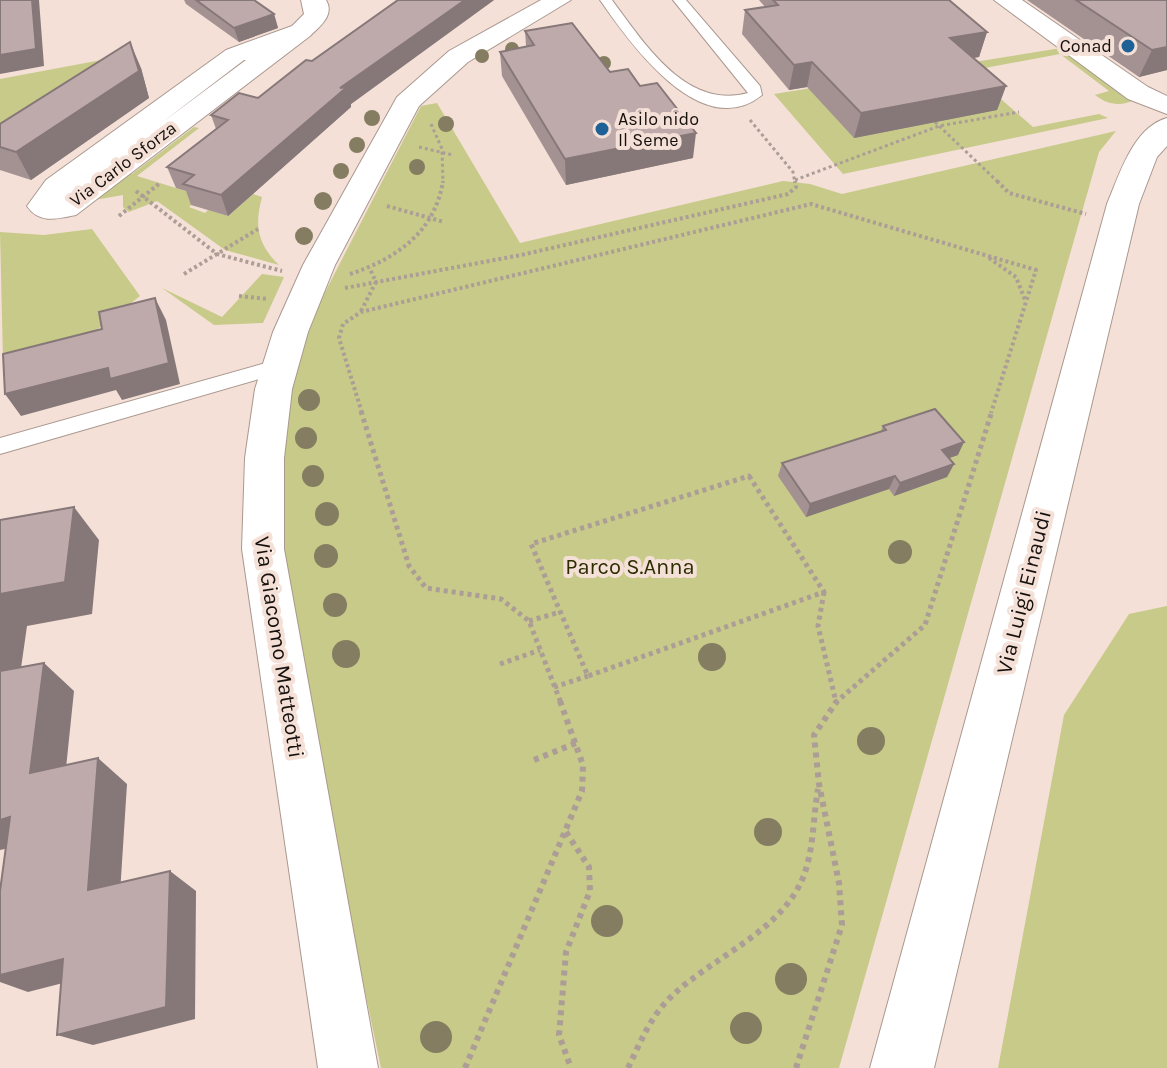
<svg xmlns="http://www.w3.org/2000/svg" width="1167" height="1068" viewBox="0 0 1167 1068" font-family="Karla,sans-serif">
	<style>
		.green { fill: #c7ca88 }
		.lines { fill: none; stroke-linecap: round; stroke-linejoin: round }
		.service-casing { stroke: #aa988f; stroke-width: 2 }
		.minor-casing { stroke: #aa988f; stroke-width: 2 }
		.primary-casing { stroke: #aa988f; stroke-width: 2 }
		.path-far3 { stroke: #ac9d96; stroke-width: 3; stroke-dasharray: 3 3; stroke-linecap: butt }
		.path-far2 { stroke: #ac9d96; stroke-width: 4; stroke-dasharray: 3 3; stroke-linecap: butt }
		.path-far1 { stroke: #ac9d96; stroke-width: 5; stroke-dasharray: 4 4; stroke-linecap: butt }
		.path { stroke: #ac9d96; stroke-width: 6; stroke-dasharray: 5 5; stroke-linecap: butt }
		.service { fill: #fff; fill-rule: evenodd }
		.minor { fill: #fff; fill-rule: evenodd }
		.primary { fill: #fff; fill-rule: evenodd }
		.tree { fill: #857d61 }
		.wall { fill: #a49293 }
		.shaded-wall { fill: #867778 }
		.building { fill: #bfaaab; stroke: #867778; stroke-width: 2 }
		.poi-dot { fill: #1d6196; stroke: #f4e0d7; stroke-width: 3 }
		.labels { text-anchor: middle; stroke-width: 8; stroke-linejoin: round; paint-order: stroke }
		.far-poi-label { font-size: 18px; fill: #16100d; stroke: #f4e0d7; text-anchor: end }
		.far-street-label { font-size: 18px; fill: #16100d; stroke: #f4e0d7 }
		.park-label { font-size: 22px; fill: #2b2c00; stroke: #f4e0d7 }
		.street-label { font-size: 22px; fill: #16100d; stroke: #f4e0d7 }
	</style>
	<rect width="100%" height="100%" fill="#f4e0d7"/>
	<!-- green -->
	<path class="green" d="M1061,48L1136,99C1121,107 1108,105 1095,95L1109,91L1060,54L969,71L1033,127L1099,114L1108,118L843,174L774,94Z
		M128,55L0,142V79Z
		M437,103L520,243L783,181L810,184L842,194L1116,131L1099,152L839,1068H381L331,829L281,538L285,393L321,300L421,106Z
		M194,127L199,128L137,176L202,196L189,207L205,213L208,210L228,216L253,194L262,197C254,226 258,245 279,265L225,250L157,201L129,212L123,207V195L77,203L119,171L132,174Z
		M92,229L140,296L85,339L3,359L0,232L44,235Z
		M262,274L284,277L263,323L214,325L162,288L222,317Z
		M1167,606V1068H998L1064,715L1129,614Z"/>
	<g class="lines">
		<defs>
			<path id="service" d="M600,0H612C644,43 686,110 748,93L673,0H686L760,86L762,95C701,144 629,42 600,0Z
				M280,359L287,361L289,366L287,371L0,454V438Z"/>
			<path id="minor" d="M301,0H326C335,15 320,26 310,36L76,215C57,219 39,224 27,206L46,180L226,50L292,26L304,14ZM244,60H246L160,124Z
				M541,0H571L468,62L419,106L335,265L308,332L292,389L284,458V549L378,1068H318L242,549L245,458L255,389L273,332L303,265L397,97L449,51Z
				M994,0H1022L1148,87L1167,96V114L1128,99Z"/>
			<path id="primary" d="M1167,118V146L1157,157L1139,204L934,1068H870L1107,204C1119,176 1133,127 1167,118Z"/>
		</defs>
		<!-- service casing -->
		<use href="#service" class="service-casing"/>
		<!-- minor casing -->
		<use href="#minor" class="minor-casing"/>
		<!-- primary casing -->
		<use href="#primary" class="primary-casing"/>
		<!-- path-far3 -->
		<path class="path-far3" d="M750,120L793,172L795,183
			M935,122L999,183
			M431,124L442,149L443,183
			M419,147L453,155
			M795,180L939,126L1019,112"/>
		<!-- path-far2 -->
		<path class="path-far2" d="M997,181L1009,193L1086,214
			M136,191L217,254L282,271
			M387,206L444,222
			M119,216L160,183
			M989,258L1016,277L1025,300
			M184,274L258,229
			M350,274C396,259 435,232 443,181
			M345,288L521,255L788,194L796,187L795,181
			M239,296L268,299
			M361,311L376,282L370,269
			M362,413L339,338L343,324L361,312L811,204L1036,270L991,413"/>
		<!-- path-far1 -->
		<path class="path-far1" d="M361,411L409,566L426,588L501,599L529,621L561,703
			M749,476L824,592L588,676L531,544Z
			M824,592L818,626L836,702
			M529,621L560,612
			M500,664L540,650
			M554,687L588,676
			M835,703L925,625L992,411"/>
		<!-- path -->
		<path class="path" d="M534,760L576,743
			M566,832L589,867L590,891L566,952L559,1035L571,1068
			M465,1068L582,791L583,765L560,701
			M628,1068C641,1041 651,1015 673,995C714,956 783,931 804,875C814,848 813,817 818,789
			M796,1068L842,925L839,883L819,784L814,735L837,701"/>
		<!-- service -->
		<use href="#service" class="service"/>
		<!-- minor -->
		<use href="#minor" class="minor"/>
		<!-- primary -->
		<use href="#primary" class="primary"/>
	</g>
	<!-- trees -->
	<g class="tree">
		<circle cx="512" cy="49" r="7"/>
		<circle cx="482" cy="56" r="7"/>
		<circle cx="604" cy="63" r="7"/>
		<circle cx="372" cy="118" r="8"/>
		<circle cx="446" cy="124" r="8"/>
		<circle cx="357" cy="145" r="8"/>
		<circle cx="417" cy="167" r="8"/>
		<circle cx="341" cy="171" r="8"/>
		<circle cx="323" cy="201" r="9"/>
		<circle cx="304" cy="236" r="9"/>
		<circle cx="309" cy="400" r="11"/>
		<circle cx="306" cy="438" r="11"/>
		<circle cx="313" cy="476" r="11"/>
		<circle cx="327" cy="514" r="12"/>
		<circle cx="900" cy="552" r="12"/>
		<circle cx="326" cy="556" r="12"/>
		<circle cx="335" cy="605" r="12"/>
		<circle cx="346" cy="654" r="14"/>
		<circle cx="712" cy="657" r="14"/>
		<circle cx="871" cy="741" r="14"/>
		<circle cx="768" cy="832" r="14"/>
		<circle cx="607" cy="921" r="16"/>
		<circle cx="791" cy="979" r="16"/>
		<circle cx="746" cy="1028" r="16"/>
		<circle cx="436" cy="1037" r="16"/>
	</g>
	<!-- wall -->
	<path class="wall" d="M184,0H254L274,14L278,28L239,42L186,4Z
		M398,0H494L351,104V107L228,216L191,205L186,191L176,188L167,167L216,129L211,115L258,98Z
		M759,0H949L987,32L979,57L973,58L1006,86L997,110L854,138L807,87L789,90L742,34L745,10L765,7Z
		M1027,0H1167V70L1139,77Z
		M525,31L610,72L693,158L566,185L502,76L500,52L526,46Z
		M141,68L149,98L31,180L0,170V124Z
		M883,426L958,455L949,458L954,464L947,477L894,496L889,489L806,517L778,476L782,463L881,431Z"/>
	<!-- shaded-wall -->
	<path class="shaded-wall" d="M32,0H39L44,66L0,74V55Z
		M465,0H494L351,104V107L228,216L221,195L340,88Z
		M274,14L278,28L239,42L234,28Z
		M987,32L979,57L942,63L950,38Z
		M130,42L141,68L149,98L31,180L16,152Z
		M1167,47V70L1139,77L1152,50Z
		M812,62L807,87L789,90L794,65Z
		M1006,86L997,110L854,138L861,113Z
		M696,133L693,158L566,185L565,159Z
		M155,298L166,320L180,384L122,400L116,390L21,416L5,394Z
		M964,442L958,455L935,463L942,450Z
		M954,464L947,477L894,496L900,483Z
		M895,476L889,489L806,517L810,504Z
		M74,507L99,540L92,614L27,626L16,703L0,690V594Z
		M44,663L74,691L63,797L30,773Z
		M98,758L127,784L119,909L88,890Z
		M10,817L45,840L0,850V820Z
		M170,871L196,891L195,1019L93,1045L57,1035Z
		M63,959L98,974L28,992L0,982V975Z"/>
	<!-- building -->
	<path class="building" d="M0,0H32L36,49L0,55Z
		M196,0H254L274,14L234,28Z
		M398,0H465L340,88L347,87L221,195L183,184L194,175L167,167L228,120L211,115L239,93L258,98L306,60L312,61Z
		M773,0H949L987,32L950,38L1006,86L861,113L812,62L794,65L745,10L778,5Z
		M1076,0H1167V47L1152,50Z
		M572,23L610,72L628,69L640,86L657,83L696,133L565,159L500,52L534,45L525,31Z
		M130,42L139,71L16,152L0,147V124Z
		M155,298L169,363L110,379L108,368L5,394L3,354L102,329L99,312Z
		M935,409L964,442L942,450L954,464L900,483L895,476L810,504L782,463L886,430L883,426Z
		M74,507L65,582L0,594V520Z
		M44,663L30,773L98,758L88,890L170,871L166,1007L57,1035L63,959L0,975V891L10,817L0,820V671Z"/>
	<!-- markers -->
	<g class="poi-dot">
		<circle cx="1128" cy="46" r="8"/>
		<circle cx="602" cy="129" r="8"/>
	</g>
	<g class="labels">
		<!-- far-poi labels -->
		<g class="far-poi-label">
			<text x="1112" y="52">Conad</text>
			<text x="618" y="125" text-anchor="start">Asilo nido<tspan x="618" dy="21">Il Seme</tspan></text>
		</g>
		<!-- far-street labels -->
		<g class="far-street-label">
			<text transform="translate(123 164) rotate(-37)" y="6">Via Carlo Sforza</text>
		</g>
		<!-- park labels -->
		<g class="park-label">
			<text x="630" y="574">Parco S.Anna</text>
		</g>
		<!-- street labels -->
		<g class="street-label">
			<text transform="translate(1023 592) rotate(-76)" y="8">Via Luigi Einaudi</text>
			<text transform="translate(280 647) rotate(81)" y="8">Via Giacomo Matteotti</text>
		</g>
	</g>
</svg>
